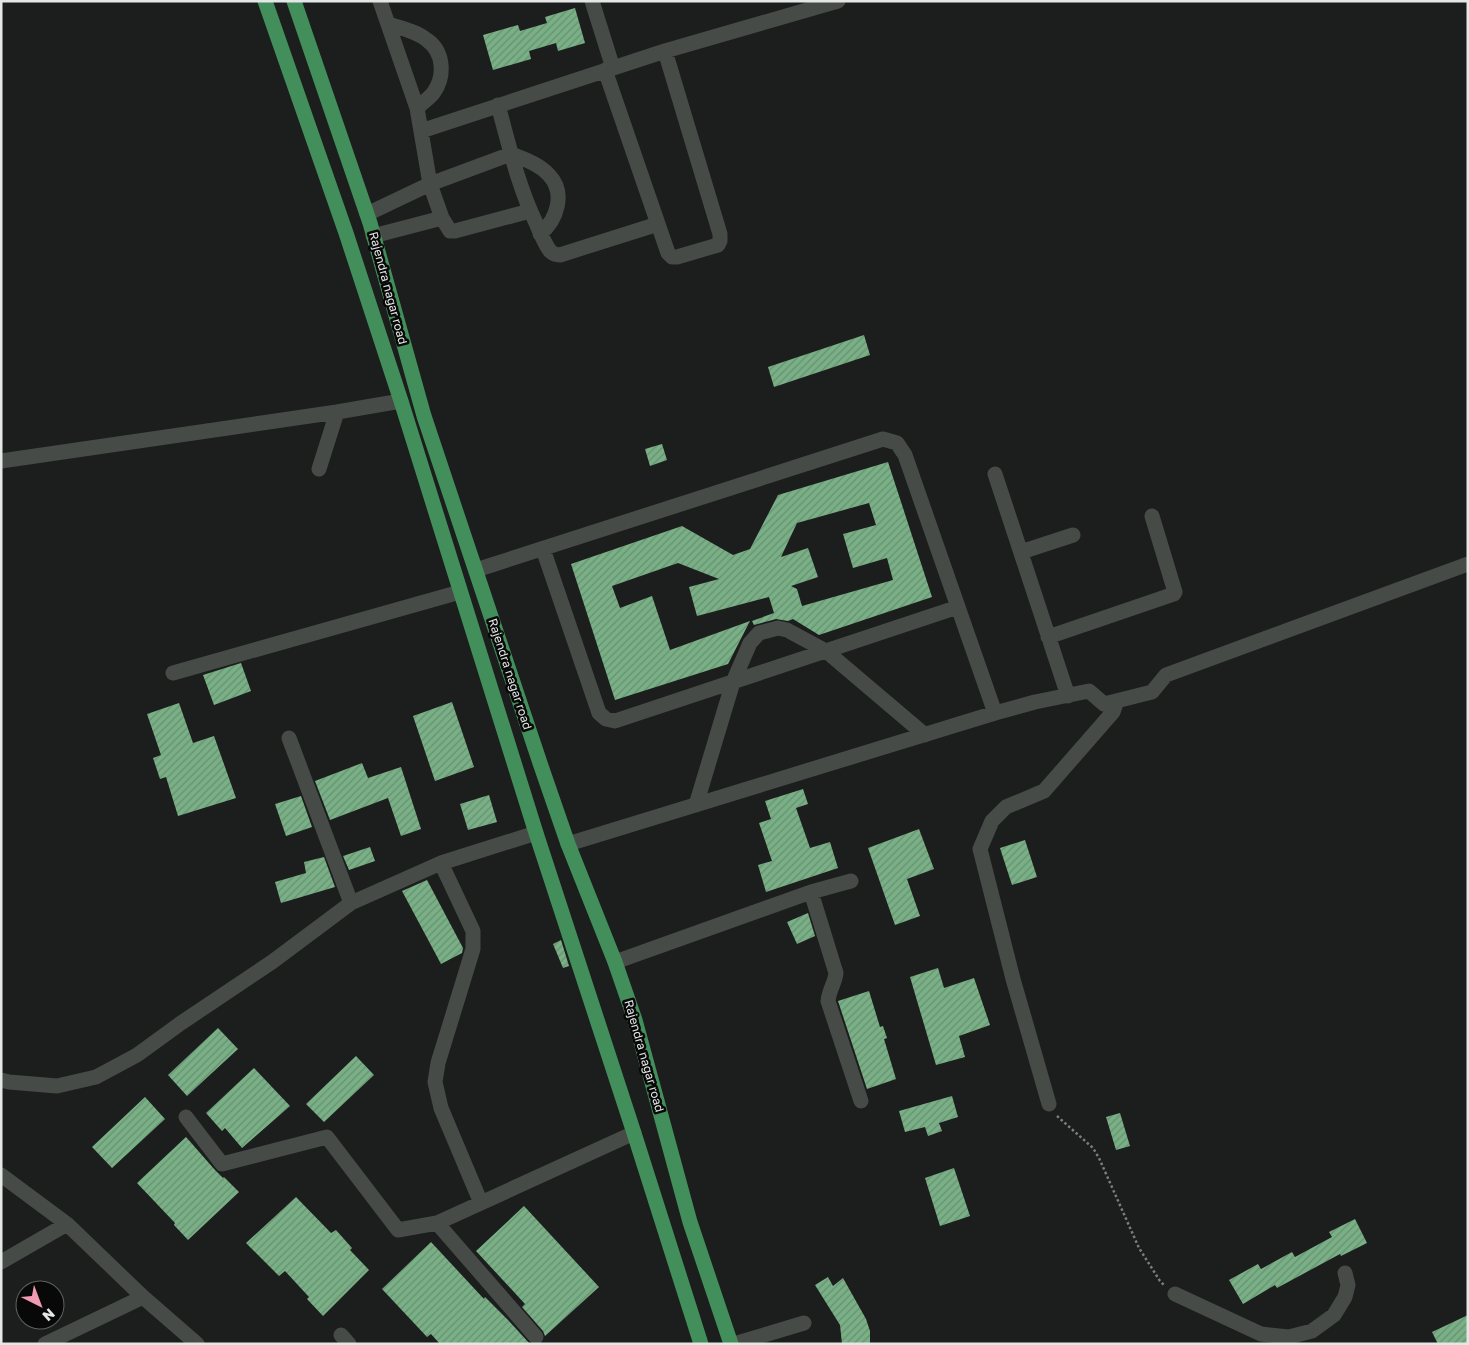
<svg xmlns="http://www.w3.org/2000/svg" width="1469" height="1345" viewBox="0 0 1469 1345" font-family="'Golos Text',sans-serif">
	<style>
		.building { fill: url(#building-hatch); fill-rule: evenodd }
		.lines { fill: none; stroke-linecap: round; stroke-linejoin: round }
		.path { stroke: #7b7e7c; stroke-width: 2.5; stroke-dasharray: 2.5 2.5; stroke-linecap: butt }
		.minor { stroke: #474b47; stroke-width: 15 }
		.major { stroke: #428f5c; stroke-width: 15 }
		.labels { text-anchor: middle; stroke-width: 5; stroke-linejoin: round; paint-order: stroke }
		.street-label { font-size: 12px; fill: #e4e7e5; stroke: #070807 }
	</style>
	<defs>
		<pattern id="building-hatch" width="6" height="6" patternUnits="userSpaceOnUse" patternTransform="scale(1.25)"><rect width="6" height="6" fill="#79b086"/><path d="M-1 1l2-2M0 6l6-6M5 7l2-2" fill="none" stroke="#699072"/></pattern>
	</defs>
	<rect width="100%" height="100%" fill="#1b1e1c"/>
	<!-- building -->
	<path class="building" d="M575,8L585,43L558,51L556,43L529,51L531,59L493,70L483,35L518,25L520,31L547,23L545,17Z
		M864,335L870,355L774,387L768,367Z
		M662,444L667,460L650,466L645,449Z
		M888,462L932,597L819,635L793,619L788,621L776,619L754,625L752,621L774,613L769,597L697,616L689,587L719,579L678,563L612,586L620,608L652,596L670,650L750,621L728,664L615,700L571,564L682,526L733,555L750,549L778,495ZM869,503L876,525L843,534L853,568L887,558L893,580L802,606L797,589L791,586L818,577L808,548L781,557L797,523Z
		M241,663L251,691L214,705L203,675Z
		M452,702L474,767L435,781L413,716Z
		M179,703L193,743L214,736L236,798L178,816L166,777L160,779L153,758L161,755L147,714Z
		M362,763L368,778L401,767L421,829L401,836L388,798L330,820L315,781Z
		M803,789L808,804L796,808L810,848L830,842L838,868L766,892L758,865L772,861L759,823L771,819L765,801Z
		M489,795L497,822L468,830L460,804Z
		M301,796L312,827L286,836L275,804Z
		M919,829L934,869L907,879L920,916L895,925L868,848Z
		M1025,840L1037,877L1012,885L1000,848Z
		M370,847L375,861L349,870L343,856Z
		M324,857L335,887L281,903L275,882L306,873L304,862Z
		M427,880L463,948L462,953L441,964L402,891Z
		M808,913L815,936L797,944L787,922Z
		M561,940L569,966L563,968L553,944Z
		M938,968L944,988L974,978L990,1025L959,1036L965,1057L936,1065L910,977Z
		M869,991L880,1027L883,1026L887,1038L884,1039L896,1079L867,1089L838,1001Z
		M218,1028L238,1049L187,1096L168,1075Z
		M356,1056L374,1075L324,1122L306,1104Z
		M254,1068L290,1106L242,1148L225,1128L222,1131L206,1113Z
		M952,1096L958,1117L939,1123L942,1131L928,1136L925,1127L905,1132L899,1111Z
		M145,1097L165,1119L112,1168L92,1147Z
		M1120,1113L1130,1146L1116,1150L1106,1117Z
		M186,1137L215,1170L223,1178L224,1177L239,1192L188,1240L174,1225L175,1223L137,1183Z
		M954,1168L970,1216L940,1226L925,1178Z
		M296,1197L331,1233L336,1230L352,1248L350,1250L369,1270L323,1316L307,1299L309,1297L285,1271L279,1276L246,1243Z
		M524,1206L599,1287L545,1336L543,1331L522,1307L525,1304L476,1251Z
		M1355,1219L1367,1243L1341,1256L1340,1254L1277,1288L1275,1285L1243,1304L1229,1280L1258,1264L1261,1269L1292,1252L1295,1257L1332,1237L1329,1232Z
		M431,1242L484,1299L485,1297L508,1320L530,1344H440L431,1334L427,1337L382,1289Z
		M828,1277L833,1286L843,1278L866,1319L870,1331V1344H842L840,1325L815,1285Z
		M1468,1315V1344H1438L1432,1332Z"/>
	<g class="lines">
		<!-- path -->
		<path class="path" d="M1057,1116L1093,1148L1099,1158L1139,1248L1160,1281L1165,1286"/>
		<!-- minor -->
		<path class="minor" d="M592,1L613,68
			M388,24C401,28 416,31 427,40C444,52 445,76 434,92C430,98 422,103 417,108
			M605,70L668,253L672,257H677L718,245L720,241V234L665,51
			M498,105C509,145 518,186 536,223C540,232 544,243 550,251C553,254 555,255 560,255L658,224
			M421,131L665,51L838,1
			M530,211L455,231H450L442,218L430,184L511,154C524,159 539,164 549,175C566,193 557,220 540,234
			M367,214L430,184L417,108L380,1
			M373,236L442,218
			M1,461L337,412L401,401
			M319,469L337,412
			M995,474L1068,696
			M543,549L599,713L606,719L615,721L958,607
			M1021,552L1073,535
			M476,570L883,439L897,443L905,455L995,713
			M1048,637L1174,594L1175,592L1152,516
			M173,673L460,592
			M289,738L351,903
			M696,805L733,682L750,643L759,633L778,628L787,630L826,651L925,735
			M568,844L995,713L1035,702L1089,691L1104,704L1152,692L1166,675L1468,564
			M441,863L473,931V949L438,1063L435,1082L441,1108L481,1203
			M811,892L836,973C835,983 829,990 828,1001L861,1101
			M615,962L811,892L851,881
			M1,1080L9,1082L57,1086L96,1077L137,1055L181,1023L272,962L351,903L441,863L536,833
			M1049,1104L1013,979L980,849L992,821L1006,807L1044,791L1113,712L1117,701
			M186,1117L222,1164L327,1137L398,1230L437,1223L634,1133
			M1,1175L67,1224L143,1297L197,1344
			M437,1223L536,1337
			M1,1262L67,1224
			M1175,1294L1261,1334L1289,1337L1312,1331L1334,1315L1345,1297L1348,1285L1345,1273
			M341,1335L349,1344
			M45,1344L143,1297
			M734,1344L804,1323"/>
		<!-- major -->
		<path class="major" d="M265,1L346,233L401,401L536,833L634,1133L701,1344
			M294,1L370,223L424,416L540,763L568,844L615,962L635,1020L690,1222L731,1344"/>
	</g>
	<g class="labels">
		<!-- street labels -->
		<g class="street-label">
			<text transform="translate(388 288) rotate(75)" y="4">Rajendra nagar road</text>
			<text transform="translate(510 674) rotate(72)" y="4">Rajendra nagar road</text>
			<text transform="translate(644 1056) rotate(74)" y="4">Rajendra nagar road</text>
		</g>
	</g>
	<!-- border -->
	<rect width="1469" height="1345" fill="none" stroke="#e4e7e5" stroke-width="5"/>
	<!-- north arrow -->
	<g transform="translate(40 1305) rotate(138)"><circle r="24" fill="#070807" stroke="#5f6160"/>
	<path d="M0-4L9 19L0 12L-9 19Z" fill="#f19ab3"/>
	<text y="-8" font-size="14" font-weight="bold" text-anchor="middle" fill="#e4e7e5">N</text>
	</g>
</svg>
